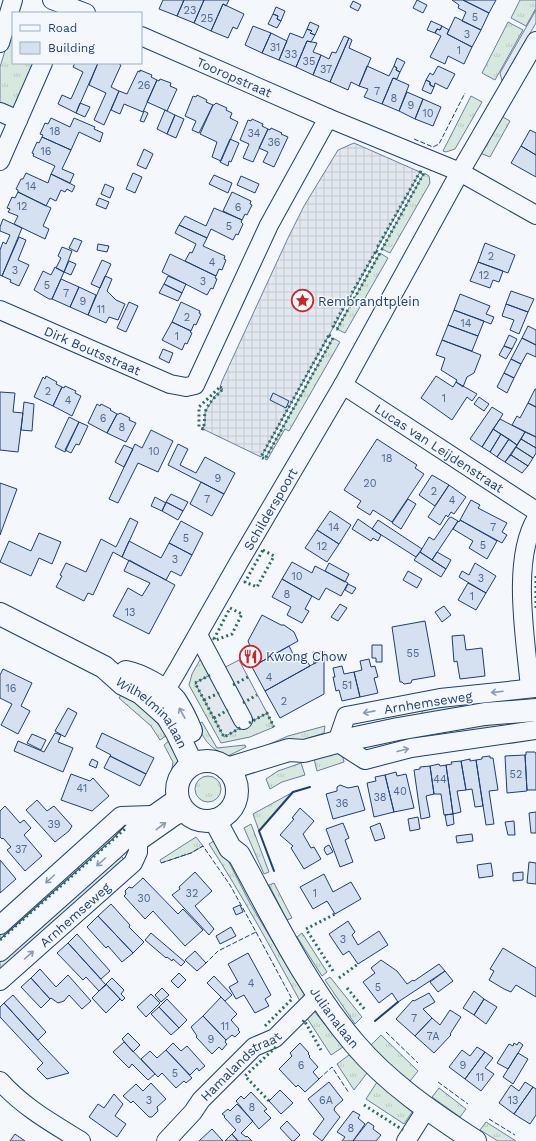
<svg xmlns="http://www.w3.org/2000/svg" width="536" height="1141" viewBox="0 0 536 1141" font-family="'Work Sans',sans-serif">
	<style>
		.grass { fill: url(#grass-tufts); stroke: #687fa3 }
		.parking { fill: #e3e8f0; stroke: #687fa3 }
		.plaza { fill: url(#plaza-grid); stroke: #687fa3 }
		.building { fill: #d5e0f0; stroke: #1d3f73 }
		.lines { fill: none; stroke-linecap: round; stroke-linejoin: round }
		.street-casing { stroke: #1d3f73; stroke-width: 20 }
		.secondary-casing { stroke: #1d3f73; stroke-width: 24 }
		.street { stroke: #f4f7fb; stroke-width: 18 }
		.secondary { stroke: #f4f7fb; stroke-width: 22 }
		.hedge { stroke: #2c6c60; stroke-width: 3; stroke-dasharray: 2 3; stroke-linecap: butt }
		.fence { stroke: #1d3f73; stroke-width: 1; stroke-dasharray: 5 2; stroke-linecap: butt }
		.wall { stroke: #1d3f73; stroke-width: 2 }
		.oneway { stroke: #889bb7 }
		.labels { text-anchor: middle; stroke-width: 3; stroke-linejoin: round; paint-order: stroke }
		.number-label { font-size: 11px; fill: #4b6792 }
		.street-label { font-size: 13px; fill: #1d3f73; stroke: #f4f7fb }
		.poi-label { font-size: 13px; fill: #1d3f73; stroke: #f4f7fb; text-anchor: start }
	</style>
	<defs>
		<pattern id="grass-tufts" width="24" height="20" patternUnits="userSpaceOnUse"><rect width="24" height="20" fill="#d7e8df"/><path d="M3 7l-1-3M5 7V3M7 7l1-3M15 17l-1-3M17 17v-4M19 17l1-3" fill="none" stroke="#b8c8c3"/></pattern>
		<pattern id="plaza-grid" width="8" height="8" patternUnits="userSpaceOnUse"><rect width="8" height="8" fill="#e3e8f0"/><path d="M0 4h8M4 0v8" fill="none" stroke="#c2c8d1"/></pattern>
	</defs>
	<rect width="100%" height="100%" fill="#f4f7fb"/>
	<!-- grass -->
	<path class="grass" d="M520,0H536V8L526,26L511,18Z
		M508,22L523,30L495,80L482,73Z
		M13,25V63H36L15,110L0,104V67Z
		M471,96L482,102L455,149L446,152L443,151Z
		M501,116L510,121L490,157L480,153Z
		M424,173L429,176L430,183L390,253L382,249Z
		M380,253L388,258L345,333L337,329Z
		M333,338L340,342L289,431L285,429L267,460L265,459Z
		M201,658L210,675L196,683L224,736L267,713L274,727L250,737L221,743L189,685L192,674Z
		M122,693C140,705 154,718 167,735L160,740L151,726L119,698Z
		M523,696V701L422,714V709Z
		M523,720L524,726L437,737L436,731Z
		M202,722L217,748L245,745L246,747L228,756C209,747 207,744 197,725Z
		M325,726L324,733L256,755L254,751L288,736Z
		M170,740C176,752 185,765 171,775L173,762L164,745Z
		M341,751L344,762L317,771L314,759Z
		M301,763L305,775L282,782L270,789L266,779L278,771Z
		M195 789a13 13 0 1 1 26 0a13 13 0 1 1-26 0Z
		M293,792L259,831L253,814Z
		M125,820L132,824L0,943V932Z
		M251,824L269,872L264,874L244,828Z
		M196,837L203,846L191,853L161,863L160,860Z
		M217,839L251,905L305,996L300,1001C271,948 242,895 209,844Z
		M120,855L123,858V861L0,971V959Z
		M274,883L292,918L287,920L269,885Z
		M302,933L327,972L322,976L297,937Z
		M330,977L362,1017L355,1024L325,980Z
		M314,1011L343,1047L331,1055L307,1018Z
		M381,1035L418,1071L410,1081L401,1075L371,1045Z
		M349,1055L367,1073L354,1090L337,1064Z
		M377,1082L412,1112L404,1124L366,1099Z
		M439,1088L466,1109L460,1117L432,1097Z
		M486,1122L516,1141H498L480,1130Z"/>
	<!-- parking -->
	<path class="parking" d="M536,10V23L502,81L500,73Z
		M239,660L267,713L224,737L195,683Z"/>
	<!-- plaza -->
	<path class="plaza" d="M354,143L420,172L261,457L203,429L205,423V412L215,396L223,389L220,387L222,381L288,238L304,206L338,150Z"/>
	<!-- building -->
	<path class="building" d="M163,0H184L177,16L159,9Z
		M184,0H204L194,23L177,16Z
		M204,0H229L226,6L223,4L211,31L194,23Z
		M417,0L427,5L423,13L413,8Z
		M452,0H463L489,13L481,30L462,21L466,12L458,8L459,5Z
		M463,0H496L489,13Z
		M353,1L361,5L358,11L350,7Z
		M223,4L244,14L237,29L233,27L228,38L211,31Z
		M276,7L285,11L281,21L277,19L278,16L273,14Z
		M273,14L278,16L277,19L281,21L277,28L268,24Z
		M455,17L481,30L472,47L447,34Z
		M431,21L442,26L440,30L437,29L435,33L427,30Z
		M310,22L319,26L315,35L310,33L312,31L307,29Z
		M253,26L271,33L262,53L245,45Z
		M442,26L449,30L447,34L472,47L464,64L448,56L445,64L430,57L441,36L435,33L437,29L440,30Z
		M307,29L312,31L310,33L315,35L311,42L307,41L296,67L279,60L290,33L303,38Z
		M271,33L287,41L279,60L262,53Z
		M344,36L349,38L330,82L313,75L321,55L329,59L332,52L336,53Z
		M349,38L352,40L349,48L371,58L359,86L351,82L348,90L330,82Z
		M307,41L317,43L313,52L321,55L313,75L296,67Z
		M397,58L405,62L400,72L396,70L397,68L394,66Z
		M75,63H98L76,113L58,104L62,95L71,99L83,72L73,67Z
		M98,63H118L121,65L111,87L119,91L104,125L94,120L106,93L89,85Z
		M367,66L389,76L394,66L397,68L396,70L400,72L397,79L393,78L382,104L364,97L368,89L359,86Z
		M438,66L455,74L447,89L435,83L434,87L430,85V82L426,80L430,73L433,75Z
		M140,70L152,75L151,77L157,80L143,112L124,104L120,114L111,110L119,91L127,94L138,71L140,72Z
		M393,78L409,85L399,111L382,104Z
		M160,79L171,83L170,86L177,89L167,111L147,102L157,80L159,81Z
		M426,80L430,82V85L434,87L431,94L422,90Z
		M407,92L423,99L415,119L399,111Z
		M197,95L207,100L206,102L213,105L199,133L192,130L196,121L185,116L193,96L196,97Z
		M423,99L441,107L433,126L415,119Z
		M80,103L90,107L85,117L76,113Z
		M216,103L227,108L226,110L232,113L230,118L238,122L221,161L212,157L217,142L200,134L213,105H214Z
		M165,110L175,115L167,134L157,129Z
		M144,111L148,113L144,122L140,121Z
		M175,115L184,119L176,138L167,134Z
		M51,118L70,127L74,118L95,127L94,129L103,133L100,142L79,132L71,150L42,137L43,135L40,134L45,123L48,124Z
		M252,119L263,124L262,126L268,129L253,162L243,158L249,144L240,140L248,120L251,121Z
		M271,128L282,133L281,134L288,137L274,167L263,162L268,152L259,148L268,129L270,130Z
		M530,130L536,133V155L521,146Z
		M42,137L71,150L62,169L74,174L70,183L51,174L55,166L33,156L34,154L32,153L37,142L39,143Z
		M230,139L239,143L231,162L229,161L228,166L220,162Z
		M521,146L536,155V177L511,163Z
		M144,149L153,154L146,169L137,165Z
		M26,173L48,183L51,174L75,186L72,192L67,189L65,192L61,190L56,201L50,198L46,206L18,192V190L16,189L21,179H23Z
		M133,173L142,177L135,193L126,189Z
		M214,175L232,183L228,193L209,184Z
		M241,176L259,184L255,193L237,185Z
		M105,184L114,188L110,198L101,194Z
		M18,192L51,208L43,226L49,229L45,239L14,224L18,216L8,212L10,209L7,208L12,197L15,198Z
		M232,192L251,201L250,204L252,205L247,215L245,214L242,220L223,211Z
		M99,198L109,202L106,209L96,205Z
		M214,208L242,220L241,222L243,224L238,235L236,234L233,240L211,229L207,238L179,225L185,216L206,226Z
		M3,219L22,228L2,276L0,275V250L3,242L6,244L10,235L0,231V227Z
		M179,225L207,238L203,246L225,256L224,259L226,260L222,270L219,269L216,276L185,261L190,252L192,253L196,244L175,233Z
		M19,237L26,240L18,260L29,265L19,286L10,282L11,280L2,276Z
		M74,238L82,241L77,252L69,248Z
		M485,243L515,255L508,273L478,262Z
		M98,244L109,246L107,252L97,250Z
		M62,247L72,251L64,272L56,268L61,258L58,256Z
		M170,254L216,276L215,278L217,279L213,289L211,288L207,295L162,272Z
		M102,260L111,264L100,288L91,284Z
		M69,261L76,264L71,275L64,272Z
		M478,262L503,271L499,282L493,280L490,288L470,281Z
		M55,267L64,272L52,299H49L34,290L43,271L51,275Z
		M105,276L112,279L107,291L116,300L125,304L118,320L109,317L106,323L88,315Z
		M168,276L186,284L182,293L164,284Z
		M61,279L79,287L70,307L52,299Z
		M164,284L182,293L178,301L159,293Z
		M79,287L96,295L88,315L70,307Z
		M511,291L534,299L528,312L506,304Z
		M460,294L490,306L486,314L494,317L491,324L454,310Z
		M129,302L138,306L126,332L117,328Z
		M181,302L200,311L199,313L201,314L196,325L194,324L191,331L172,322Z
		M506,304L528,312L519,334L510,330L514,320L502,316Z
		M454,310L484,321L478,336L448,325Z
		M172,322L191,331L190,332L192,333L187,344L185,343L182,350L162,340Z
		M448,325L478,336L472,351L442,340Z
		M528,326L536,330V345L522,338Z
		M509,335L517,339L512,349L504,346Z
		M522,338L536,345V357L527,353L521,364L511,359Z
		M442,340L481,355L474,373L467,377L463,387L456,382L457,380L441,370L445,358L436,355Z
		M504,346L512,349L506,359L499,355Z
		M163,349L173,353L169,363L159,358Z
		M511,359L521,364L514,378L504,373Z
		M504,373L514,378L507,393L497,387Z
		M46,376L57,382L56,384L62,387L53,406L34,397L43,377L45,379Z
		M436,376L453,387L456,382L477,394L472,401L467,397L452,420L421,398Z
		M65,386L76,391L75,393L81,396L72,416L53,406L62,387L64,388Z
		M535,389H536V407L528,403Z
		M0,392L15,393L13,412L23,413L18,452L0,450Z
		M273,393L289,401L286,408L270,400Z
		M479,397L489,404L484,411L474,404Z
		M24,402L34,404L32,431L21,430Z
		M528,403L536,407V437L512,425L517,416L520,418Z
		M97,404L100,406L101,404L111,409L110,410L117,414L107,433L88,423Z
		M492,407L503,414L482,447L470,439Z
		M120,413L130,418L129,420L136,423L126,442L107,433L117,414H119Z
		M69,417L79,422L65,452L55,447Z
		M500,419L525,432L517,445L493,429Z
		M79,422L88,426L79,445L76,444L71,453L65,450Z
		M493,429L501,434L490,452L482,447Z
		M151,430L173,441L158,472L138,463L118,503L109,499L135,444L142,448Z
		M525,432L536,437V448L521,439Z
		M501,434L509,439L497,457L490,452Z
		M377,439L417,465L415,468L424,474L392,522L373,510L370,515L357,507L361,501L344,490Z
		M509,439L517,445L505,462L497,457Z
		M521,439L536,448V453L533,458L516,447Z
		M178,444L188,449L180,465L196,473L205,457L235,473L224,494L168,465Z
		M124,445L133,449L124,467L115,462Z
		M516,447L533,458L528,466L511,455Z
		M511,455L528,466L522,473L505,462Z
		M432,475L449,485L435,506L419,495Z
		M201,482L224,494L212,516L190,504Z
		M0,483L17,489L0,535Z
		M449,485L466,497L454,514L451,512L448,517L446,515L440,525L428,517Z
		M171,494L188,502L183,511L166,502Z
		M155,497L166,503L162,511L151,506Z
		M408,499L416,504L401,529L392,523Z
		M471,500L480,505L478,508L507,523L502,532L507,535L502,543L460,520Z
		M166,502L183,511L178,520L162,511Z
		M330,511L351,525L339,544L317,530Z
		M451,517L458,521L432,560L420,552L429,537L434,540L449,518Z
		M130,518L138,522L122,557L113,552L93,595L88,593L84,601L56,587L62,576L60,575L66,563L86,572L101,539L116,547Z
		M358,519L381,535L378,541L373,538L371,541L352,529Z
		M378,520L422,549L416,557L372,529Z
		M460,520L497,541L487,559L469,548L473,541L453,529L458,521L459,522Z
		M181,521L203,533L192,555L169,543Z
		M317,530L339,544L327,562L305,548Z
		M39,533L61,542L52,564L39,558L31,576L0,562L9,541L31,551Z
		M129,541L161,558L169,543L192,555L181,576L171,571L166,580L122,557Z
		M420,552L446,569L441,577L414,560Z
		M437,552L451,560L446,569L432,560Z
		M129,560L175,585L149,634L113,616L128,588L142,596L150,583L124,571Z
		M292,562L312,573L315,566L348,583L341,596L326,588L319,600L282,579Z
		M329,563L349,574L345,582L325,571Z
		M475,563L496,576L486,593L459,577L462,571L469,575Z
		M408,571L422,579L417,588L403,580Z
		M282,579L312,596L305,609L309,611L302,623L287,615L291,607L272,597Z
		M468,583L486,593L476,610L458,600Z
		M348,584L356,588L352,594L345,590Z
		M340,604L347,608L338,621L331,617Z
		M444,606L451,615L442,622L435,612Z
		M262,615L281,625H284L294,632L298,641L252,667L243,650L250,646L248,641Z
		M425,621L435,676L412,680L411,683L404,684L402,682H400L392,627Z
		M464,635L466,650L482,648L485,676L460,679L457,661L454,662L452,636Z
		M372,645H382V662H376V658H372Z
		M289,646L296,660L304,656L310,666L265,691L252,667Z
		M324,651V658L314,664L313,652Z
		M324,658V694L280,718L265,691Z
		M369,659L371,667L375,666L378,677L374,678L378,693L360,697L354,672L362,670L360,661Z
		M342,666L344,674L354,672L360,697L342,701L339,690L336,691L333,677H335L333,668Z
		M3,669L32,683L21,706L30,711L18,734L1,725L12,704L0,698V675Z
		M68,708L77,713L65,737L55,731Z
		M55,733L61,735L58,742L73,748L63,772L14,751L18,741L44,752Z
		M102,733L154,758L146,774L110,756L111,755L96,747Z
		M32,734L46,740L41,750L27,743Z
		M526,752H535L536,754V790H527L525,755H526Z
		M525,755L527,791L507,793L505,756Z
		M110,756L146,774L140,786L104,768Z
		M490,756V758H493L498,790L489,791L494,824L486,825L476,760L482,759V757Z
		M92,759L98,762L96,768L89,765Z
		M470,759V761L476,760L483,806L475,807L472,789L466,790L461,761Z
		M461,761L466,790L457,791L461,812L453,814L446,765L452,764L451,762Z
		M439,764L440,766L446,765L453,814L444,815L441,794H434L430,766Z
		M430,766L434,794L426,796L430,817L421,819L414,770L420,769V767Z
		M396,772L397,776L406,774L414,808L394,812L385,775Z
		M71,774L90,781L93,778L109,796L92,811L61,800Z
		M385,775L394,812L374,817L367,783L376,781L375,777Z
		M340,785L348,788L358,786L365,810L333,819L326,794L337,791V787Z
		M37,800L47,811L54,806L72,826L69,831L55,842L26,810Z
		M5,806L20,823L24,820L31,828L24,835L42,856L25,871L7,850L11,847L3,838L2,839L0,837V811Z
		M300,808L314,821L303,834L311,848L314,847L321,859L304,869L291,848L293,846L280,835L294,819L292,818Z
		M536,812V833H531L529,813Z
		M453,814L454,824L447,826L445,815Z
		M418,817L420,829L410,831L408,819Z
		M514,821L515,835H508L505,822Z
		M343,823L349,838L345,840L353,862L340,867L326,829Z
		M380,823L385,838L375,841L370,827Z
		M472,834L473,841L457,843L456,836Z
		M329,845L333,852L327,855L324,850L325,847Z
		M0,860L16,879L0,893Z
		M529,862L536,863V884L527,883Z
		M491,863L493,876L479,878L477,865Z
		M195,872L212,891L195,906L214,929L209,935L172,895L180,889L179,887Z
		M523,872V880L513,881V873Z
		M324,874L333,892L351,882L361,899L335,914L327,901L313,909L300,887Z
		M143,878L178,914L183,909L203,930L185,946L153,911L145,919L124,896L126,894L125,891L129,887L132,888Z
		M111,904L130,925L129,927L144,942L133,953L98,916Z
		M240,905L243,912L236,915L233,908Z
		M98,916L133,953L122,962L108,946L106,948L87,927Z
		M348,921L355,932L352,935L358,945L379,931L388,945L358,964L349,951L343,955L329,934Z
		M231,927L236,936L220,944L216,936Z
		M151,933L185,962L181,966L173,959L172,961L167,957L166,958L145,940Z
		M77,934L110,971L101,979L68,943Z
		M68,943L106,985L99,991L86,977L83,980L57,953Z
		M503,948L536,968V997L516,985L511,992L504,989L489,980L494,971L490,969Z
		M195,951L206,963L197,971L185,960Z
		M248,953L271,995L265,999L269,1006L255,1013L244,995L236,999L229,987L238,982L228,964Z
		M381,960L397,971L407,984L413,980L414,981L439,964L445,971L398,1002L392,993L379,1003L363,982L375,973L371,968Z
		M40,969L56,987L68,975L91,1001L82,1009L69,995L64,1001L58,1003L51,998L50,999L31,978Z
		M445,971L453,981L438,992L430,982Z
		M179,973L186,980L178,988L171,981Z
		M214,976L232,995L225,1001L207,983Z
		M31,978L50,999L41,1008L21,987Z
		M112,978L124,990L121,994L125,998L122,1001L106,984Z
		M106,984L120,999L106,1013L92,998Z
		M162,988L169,995L161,1002L155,995Z
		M474,991L484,999L474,1015L463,1008Z
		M429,993L435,1002L423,1009L432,1018L415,1036L396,1019L413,1000L414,1001Z
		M151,994L160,1003L146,1017L137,1007Z
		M13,995L46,1032L38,1040L4,1003Z
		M221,997L237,1014L231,1020L239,1029L238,1030L240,1032L235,1037L232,1035L226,1040L203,1016Z
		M167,999L187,1020L179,1028L159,1007Z
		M484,999L497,1007L486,1024L474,1015Z
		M4,1003L43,1046L69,1073L47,1079L37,1069L43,1063L0,1017V1007Z
		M159,1007L179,1028L171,1035L151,1014Z
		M450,1010L461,1017L450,1034L451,1035L434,1053L415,1036L432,1018L440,1025Z
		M203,1016L226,1040L225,1042L227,1044L222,1050L219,1047L212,1054L196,1037L197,1036L191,1027Z
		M128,1033L140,1045L133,1052L122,1039Z
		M124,1042L155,1074L148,1080L132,1064L129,1068L113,1052Z
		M519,1042L523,1045L508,1069L497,1063L509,1044L513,1046L514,1043L517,1045Z
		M173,1043L181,1051L187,1046L205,1066L199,1071L197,1068L190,1075L166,1050Z
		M300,1043L309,1053L308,1054L310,1056L309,1057L318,1067L313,1072L319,1079L305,1092L298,1085L296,1087L279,1069L292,1056L290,1053Z
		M477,1047L485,1052L465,1079L449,1067L462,1050L470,1056Z
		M166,1050L192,1078L186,1083L184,1081L176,1088L162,1073L158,1077L141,1059L150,1051L157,1058Z
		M485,1052L493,1058L485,1068L494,1074L481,1091L465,1079Z
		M518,1053L528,1059L513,1084L503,1077Z
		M329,1082L343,1100L335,1107L334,1110L340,1117L322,1141L313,1134L324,1119L308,1099Z
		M525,1082L533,1087L514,1114L499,1103L511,1085L519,1091Z
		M151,1083L166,1099L157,1107L158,1111L152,1117H149L133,1101L131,1103L123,1096L136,1084L143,1091Z
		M533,1087L536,1089V1115L530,1124L514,1114Z
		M280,1090L293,1103L281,1114L269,1101Z
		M251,1092L267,1109L264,1111L271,1118L259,1129L236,1101L241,1096L244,1099Z
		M114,1094L123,1104L115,1116L126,1124L117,1137L89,1117L98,1104L104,1108Z
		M237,1104L253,1121L241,1133L246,1137L247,1136L252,1141H238L232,1134L236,1130L224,1117L225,1116L222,1114L228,1109L230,1111Z
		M353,1111L360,1115L358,1118L365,1124L353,1141H342L345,1137L337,1132Z
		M287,1121L300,1135L294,1141H292L280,1128Z
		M368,1122L374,1126L373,1129L381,1135L376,1141H353Z
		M212,1129L223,1141H199Z
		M15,1134L25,1141H10Z
		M232,1134L238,1141H225Z"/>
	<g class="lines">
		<defs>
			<g id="street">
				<path d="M52,0L86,13"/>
				<path id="s1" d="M141,36L328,118"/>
				<path d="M0,43L13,0"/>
				<path d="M0,112L18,120"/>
				<path d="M0,161L43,63"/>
				<path id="s2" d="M0,310L170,384L186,387L195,385L269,225L328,118L460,172L536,215"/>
				<path id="s3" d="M343,385L536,511"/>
				<path d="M198,635L243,720"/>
				<path d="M530,688C526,641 511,561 536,519"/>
				<path d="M536,688L440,698L346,716L337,742L365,760L411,748L536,730"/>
				<path id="s4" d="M156,700L165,691L177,671L239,562L343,385L460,172L536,41"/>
				<path d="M138,842L175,816L185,812"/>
				<path d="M0,925L121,816L152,815"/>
				<path d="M0,952L119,846L140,824L177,798"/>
				<path id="s5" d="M0,981L133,863L138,852V842L133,836H130"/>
				<path d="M0,1081C23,1107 52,1123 81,1141"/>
				<path id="s6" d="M166,1141L193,1112L201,1100L254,1047L275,1038L319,994"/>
				<path d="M406,1141L427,1108"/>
			</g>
			<g id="secondary">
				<path id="s7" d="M0,614L104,667L123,684L141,693L167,716L177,733L192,764"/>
				<path d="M126,672C141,675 165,688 175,700C181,709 187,721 191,731"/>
				<circle cx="207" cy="791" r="30"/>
				<path d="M227,769L289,750L304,751L337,742L398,729L485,714L536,710"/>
				<path id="s8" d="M215,820L230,848L239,855C274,919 307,988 355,1044C388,1083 432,1113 475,1141"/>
			</g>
		</defs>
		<!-- street casing -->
		<use href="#street" class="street-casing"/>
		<!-- secondary casing -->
		<use href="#secondary" class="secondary-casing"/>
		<!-- street -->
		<use href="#street" class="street"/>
		<!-- secondary -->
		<use href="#secondary" class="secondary"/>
		<!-- hedge -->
		<path class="hedge" d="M420,172L424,173L382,249L378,246Z
			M376,251L380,253L337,329L333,326Z
			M329,335L333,338L265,459L261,457Z
			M220,387L223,389C217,395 207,404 205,413C204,419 205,423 203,429L199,427V407Z
			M263,550L274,556L257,587L245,582Z
			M536,576V609
			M230,608L242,614L232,634L216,640L214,639Z
			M210,675L195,683L224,737L242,727
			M233,685L248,677
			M204,700L219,693
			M243,703L257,695
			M214,718L228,710
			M249,723L267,713L274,727
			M0,940L126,828
			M333,971L306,929L335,914
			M339,978L358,964
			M347,988L366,1011
			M303,1022L304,1020L321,1050
			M265,1026L292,999
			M269,1101L245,1076L278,1045
			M364,1105L403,1130"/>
		<!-- fence -->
		<path class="fence" d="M414,139L433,147L439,144L465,93
			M161,863L191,853L203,846L230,885L256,932L218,951L206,963
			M256,932L292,999
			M386,1032L418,1063
			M319,1079L332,1067L349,1093
			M438,1082L468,1104
			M489,1119L515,1135"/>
		<!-- wall -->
		<path class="wall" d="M274,871L259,831L293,792L310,787
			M375,1021L398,1002"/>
	</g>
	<!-- one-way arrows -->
	<defs><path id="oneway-shaft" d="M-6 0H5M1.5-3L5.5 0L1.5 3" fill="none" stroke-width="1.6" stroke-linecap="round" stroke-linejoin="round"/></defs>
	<g class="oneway">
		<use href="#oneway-shaft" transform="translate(497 692) rotate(173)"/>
		<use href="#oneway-shaft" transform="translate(369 712) rotate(169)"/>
		<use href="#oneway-shaft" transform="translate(182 713) rotate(-119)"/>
		<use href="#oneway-shaft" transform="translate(403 750) rotate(-14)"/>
		<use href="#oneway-shaft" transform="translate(161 826) rotate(-37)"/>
		<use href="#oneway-shaft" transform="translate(101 862) rotate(138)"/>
		<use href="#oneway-shaft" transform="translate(50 879) rotate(138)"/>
		<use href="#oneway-shaft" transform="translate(29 955) rotate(-42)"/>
	</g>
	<!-- icons -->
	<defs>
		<symbol id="sight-ring" viewBox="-11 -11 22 22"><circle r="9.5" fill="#f4f7fb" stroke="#c62828" stroke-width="1.5"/><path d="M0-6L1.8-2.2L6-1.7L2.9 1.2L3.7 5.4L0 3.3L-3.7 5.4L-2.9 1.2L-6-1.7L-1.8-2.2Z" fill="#c62828"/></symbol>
		<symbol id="restaurant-ring" viewBox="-11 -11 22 22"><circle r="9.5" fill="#f4f7fb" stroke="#c62828" stroke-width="1.5"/><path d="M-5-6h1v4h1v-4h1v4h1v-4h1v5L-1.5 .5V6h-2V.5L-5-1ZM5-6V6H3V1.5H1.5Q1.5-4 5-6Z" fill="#c62828"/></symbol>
	</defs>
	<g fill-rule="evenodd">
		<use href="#sight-ring" x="290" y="288" width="25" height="25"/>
		<use href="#restaurant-ring" x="238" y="644" width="25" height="25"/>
	</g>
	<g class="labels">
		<!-- number labels -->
		<g class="number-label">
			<text x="190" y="14">23</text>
			<text x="475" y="21">5</text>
			<text x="207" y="22">25</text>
			<text x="467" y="38">3</text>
			<text x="275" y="51">31</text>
			<text x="459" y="54">1</text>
			<text x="291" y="58">33</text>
			<text x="309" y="65">35</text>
			<text x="326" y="73">37</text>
			<text x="144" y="89">26</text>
			<text x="377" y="95">7</text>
			<text x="394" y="102">8</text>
			<text x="411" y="109">9</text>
			<text x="428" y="117">10</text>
			<text x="55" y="135">18</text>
			<text x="254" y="137">34</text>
			<text x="274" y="146">36</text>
			<text x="46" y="155">16</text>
			<text x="31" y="190">14</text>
			<text x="22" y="210">12</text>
			<text x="238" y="211">6</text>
			<text x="229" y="230">5</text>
			<text x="491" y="260">2</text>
			<text x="212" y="266">4</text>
			<text x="15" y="274">3</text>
			<text x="484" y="279">12</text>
			<text x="203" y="285">3</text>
			<text x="47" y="289">5</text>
			<text x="66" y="297">7</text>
			<text x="83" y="305">9</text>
			<text x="101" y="313">11</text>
			<text x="187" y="321">2</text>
			<text x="466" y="327">14</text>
			<text x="177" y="340">1</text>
			<text x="48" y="395">2</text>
			<text x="444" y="402">1</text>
			<text x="68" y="404">4</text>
			<text x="103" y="422">6</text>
			<text x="122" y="431">8</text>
			<text x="154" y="455">10</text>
			<text x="387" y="462">18</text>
			<text x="218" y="482">9</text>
			<text x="370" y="487">20</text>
			<text x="434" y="495">2</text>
			<text x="207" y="503">7</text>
			<text x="452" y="504">4</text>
			<text x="334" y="531">14</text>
			<text x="493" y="531">7</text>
			<text x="186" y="542">5</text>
			<text x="483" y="549">5</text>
			<text x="322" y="550">12</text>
			<text x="175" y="563">3</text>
			<text x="297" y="580">10</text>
			<text x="481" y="582">3</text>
			<text x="287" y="598">8</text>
			<text x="472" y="600">1</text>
			<text x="130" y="616">13</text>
			<text x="413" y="657">55</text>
			<text x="269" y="681">4</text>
			<text x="347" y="689">51</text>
			<text x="11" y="692">16</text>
			<text x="284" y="705">2</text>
			<text x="516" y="778">52</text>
			<text x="440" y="783">44</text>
			<text x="82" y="792">41</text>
			<text x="400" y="795">40</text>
			<text x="380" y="801">38</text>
			<text x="342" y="807">36</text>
			<text x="54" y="828">39</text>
			<text x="21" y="853">37</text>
			<text x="192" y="897">32</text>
			<text x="315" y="897">1</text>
			<text x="144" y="902">30</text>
			<text x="343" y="943">3</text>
			<text x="251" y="987">4</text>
			<text x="378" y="991">5</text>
			<text x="414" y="1022">7</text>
			<text x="225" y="1030">11</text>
			<text x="433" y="1040">7A</text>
			<text x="211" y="1043">9</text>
			<text x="301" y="1069">6</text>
			<text x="463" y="1069">9</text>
			<text x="175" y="1077">5</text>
			<text x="480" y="1081">11</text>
			<text x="149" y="1104">3</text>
			<text x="326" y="1104">6A</text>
			<text x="513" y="1104">13</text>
			<text x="252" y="1111">8</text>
			<text x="238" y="1123">6</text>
			<text x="351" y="1132">8</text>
		</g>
		<!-- street labels -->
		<g class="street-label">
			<text dy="5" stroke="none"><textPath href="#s1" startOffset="102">Tooropstraat</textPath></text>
			<text dy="5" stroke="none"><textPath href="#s2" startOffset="101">Dirk Boutsstraat</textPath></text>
			<text dy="5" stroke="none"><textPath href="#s3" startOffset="115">Lucas van Leijdenstraat</textPath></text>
			<text dy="5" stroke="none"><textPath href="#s4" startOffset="223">Schilderspoort</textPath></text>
			<text transform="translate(428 702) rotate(-9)" y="5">Arnhemseweg</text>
			<text dy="5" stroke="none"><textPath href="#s7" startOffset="184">Wilhelminalaan</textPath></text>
			<text dy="5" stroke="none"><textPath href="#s5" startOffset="100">Arnhemseweg</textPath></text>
			<text dy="5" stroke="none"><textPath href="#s8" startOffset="232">Julianalaan</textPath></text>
			<text dy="5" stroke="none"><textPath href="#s6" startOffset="107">Hamalandstraat</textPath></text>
		</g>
		<!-- poi labels -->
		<g class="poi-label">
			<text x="318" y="306">Rembrandtplein</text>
			<text x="266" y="661">Kwong Chow</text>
		</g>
	</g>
	<!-- legend -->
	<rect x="12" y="12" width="130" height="52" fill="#f4f7fb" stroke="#9eadc5"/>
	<rect x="20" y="25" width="20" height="6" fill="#f4f7fb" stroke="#9eadc5"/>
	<text x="48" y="32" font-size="12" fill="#1d3f73">Road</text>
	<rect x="20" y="42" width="20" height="12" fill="#d5e0f0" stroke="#9eadc5"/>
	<text x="48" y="52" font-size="12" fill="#1d3f73">Building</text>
</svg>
